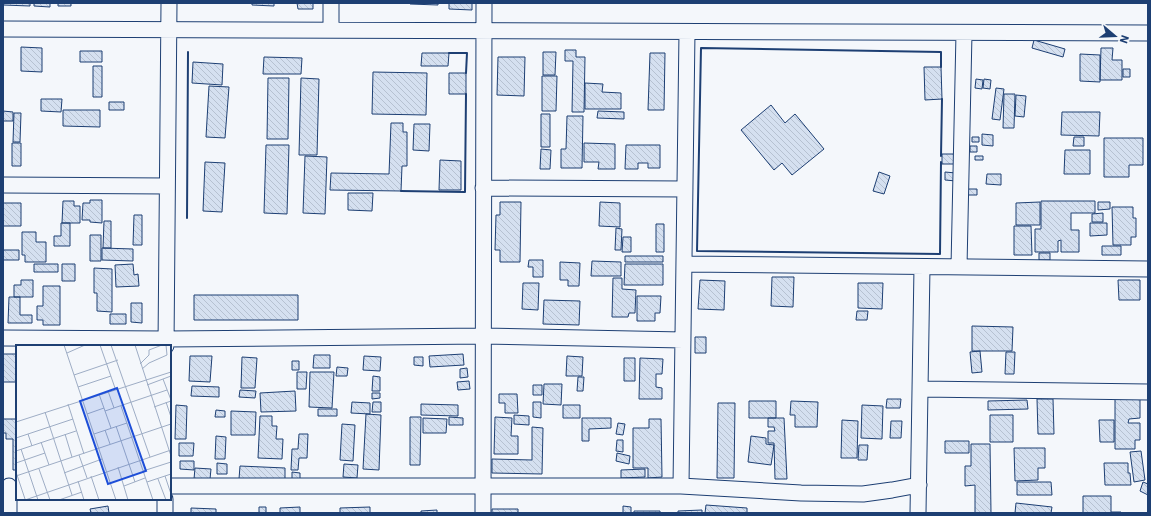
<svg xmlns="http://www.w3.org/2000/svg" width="1151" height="516" viewBox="0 0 1151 516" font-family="'IBM Plex Sans',sans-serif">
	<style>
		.building { fill: url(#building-back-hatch); stroke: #1d3f73 }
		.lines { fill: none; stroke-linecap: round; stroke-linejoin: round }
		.minor-casing { stroke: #1d3f73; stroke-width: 17 }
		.minor { stroke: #f4f7fb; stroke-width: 15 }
		.wall { stroke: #1d3f73; stroke-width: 2 }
		.inset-road { fill: none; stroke: #9eadc5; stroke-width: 1 }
		.view { fill: #1d4ed8; fill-opacity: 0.15; stroke: #1d4ed8; stroke-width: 2 }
		.inset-edge { fill: none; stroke: #1d3f73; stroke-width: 2 }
	</style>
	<defs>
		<pattern id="building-back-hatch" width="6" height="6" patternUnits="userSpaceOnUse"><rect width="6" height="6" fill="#d5e0f0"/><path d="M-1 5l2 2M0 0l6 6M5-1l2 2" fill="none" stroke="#b6c1d1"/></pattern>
	</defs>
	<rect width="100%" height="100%" fill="#f4f7fb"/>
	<!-- building -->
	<path class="building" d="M3,3H30V6L3,5Z
		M34,3H50V7L34,6Z
		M58,3H71V6H58Z
		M252,3H274V6L252,5Z
		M297,3H313V9H298Z
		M410,3H438V5L410,4Z
		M449,3H472V10L449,9Z
		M1034,40L1065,49L1063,57L1032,48Z
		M21,47L42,48V72L21,71Z
		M1101,48H1113L1112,60H1122V80H1100Z
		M565,50H576V57H585L584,112H572L573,61H565Z
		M80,51H102V62H80Z
		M543,52H556L555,75H543Z
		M422,53H449L448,66H421Z
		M650,53H665L664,110H648Z
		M1080,54L1100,55V82L1080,81Z
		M264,57L302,58L301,74H263Z
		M498,57H525L524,96L497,95Z
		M193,62L223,64L222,85L192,83Z
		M93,66H102V97H93Z
		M924,67H941L942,99L925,100Z
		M1123,69H1130V77H1123Z
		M373,72L427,73L426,115L372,114Z
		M449,73H466V94H449Z
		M542,76H557L556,111H542Z
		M268,78H289L288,139H267Z
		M301,78L319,79L317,155H299Z
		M976,79L983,80L982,89L975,88Z
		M984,79L991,80L990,89L983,88Z
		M585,83L603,84L602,92L621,93V109H585Z
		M209,86L229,87L225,138L206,137Z
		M996,88L1004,89L1000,120L992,119Z
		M1004,94H1015L1014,128H1003Z
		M1016,95L1026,96L1024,117L1015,116Z
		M41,99H62L61,112L41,111Z
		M109,102H124V110H109Z
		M771,105L785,123L795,114L824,149L792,175L782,163L774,170L741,130Z
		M63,110H100V127L63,126Z
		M3,111L13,112V121H3Z
		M598,111L624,112V119L597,118Z
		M1062,112H1100L1099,136L1061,135Z
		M14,113H21L20,142H13Z
		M541,114H550V147H541Z
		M567,116H583L582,168H561V149H566Z
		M391,123H403V132H407V166H402L401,191L330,190L331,173L389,174Z
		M414,124H430L429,151L413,150Z
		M982,134L993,135V146L982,145Z
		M972,137H979V142H972Z
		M1074,137H1084V146H1073Z
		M1104,138H1143V165H1129V177H1104Z
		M12,143H21V166H12Z
		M584,143L615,144V169H598L599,162H584Z
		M266,145H289L287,214L264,213Z
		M626,145H660V168H648V163H638V169H625Z
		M970,146H977V152H970Z
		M541,149L551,150L550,169H540Z
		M1065,150H1090V174H1064Z
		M942,154H954V164H942Z
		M305,156L327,157L325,214L303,213Z
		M975,156H983V160H975Z
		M440,160L461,161V190H439Z
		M205,162L225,163L222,212L203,211Z
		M879,172L890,176L884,194L873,191Z
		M945,172L956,173V181L945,180Z
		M987,174H1001V185L986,184Z
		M968,189H977V195H968Z
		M348,193H373L372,211L348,210Z
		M90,200H102V223L90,222V220H82L83,203H90Z
		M63,201H74V206H80V223H62Z
		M1041,201H1095V213H1071V230H1079V252H1061V240L1058,241V252H1035V229H1041Z
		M500,202H521L520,262H500V250H495L496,215H500Z
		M600,202L620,203V227L599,226Z
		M1040,202V225H1016V203Z
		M1098,202H1110V209L1098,210Z
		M3,203H21V226H3Z
		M1112,207H1133V218H1136V237H1131V245H1113Z
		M1103,213V222H1092V214Z
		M134,215H142V245H133Z
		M104,221H111V248H103Z
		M61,223H70V246H54V236H61Z
		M1090,223H1107V235L1090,236Z
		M656,224H664V252H656Z
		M1014,226H1031L1032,255H1014Z
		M616,228L622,229L621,250H615Z
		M22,232H36V242H46V262H25V255H22Z
		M90,235H101V261H90Z
		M623,237H631V252H622Z
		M1102,246H1121V255H1102Z
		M102,248L133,249V261L102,260Z
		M3,250H19V260H3Z
		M1039,253H1050V260H1039Z
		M625,256H663V262H625Z
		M529,260H543V277H533V267H528Z
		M592,261L621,262V276H591Z
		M560,262L580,263L579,286H568V280H560Z
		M34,264H58V272H34Z
		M62,264H75V281H62Z
		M133,264L134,275L138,274L139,286L116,287L115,265Z
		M625,264H663V285H624Z
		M94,268L112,269V312L97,311V293H94Z
		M772,277H794L793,307L771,306Z
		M613,278H622V289L636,290L635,313H629L628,317H612Z
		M21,280H33V297H14V285H21Z
		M700,280L725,281L724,310L698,309Z
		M1118,280H1140V300H1119Z
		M523,283H539L538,310L522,309Z
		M858,283H883L882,309L858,308Z
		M43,286H60V325H43V320H37V306H43Z
		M194,295H298V320H194Z
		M637,296H661L660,313H655V321H637Z
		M9,297H20V315H32V323H8Z
		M544,300L580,301L579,325L543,324Z
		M131,303H142V323L131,322Z
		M857,311H868L867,320H856Z
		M110,314H126V324H110Z
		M972,326L1013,327L1012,351H972Z
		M695,337H706V353H695Z
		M980,351L982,372L972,373L970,352Z
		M1006,352H1015L1014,374H1005Z
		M3,354H17V382H3Z
		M463,354L464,365L430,367L429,356Z
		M314,355H330V368H313Z
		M190,356H212L210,382L189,381Z
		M364,356L381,357L380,371L363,370Z
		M567,356L583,357L582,376H566Z
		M242,357L257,358L255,388H241Z
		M414,357H423V366L414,365Z
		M624,358H635V381H624Z
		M640,358L663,359L662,374H656V387L662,388V399H639Z
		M292,361H299V370H292Z
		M337,367L348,368L347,376H336Z
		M467,368L468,377L460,378V369Z
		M297,372H307L306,389H297Z
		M310,372H334L332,408L309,407Z
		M373,376L380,377V391H372Z
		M578,377H584L583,391H577Z
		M469,381L470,389L458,390L457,382Z
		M544,384H562L561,405L543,404Z
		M533,385H542V395H533Z
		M192,386L219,387V397L191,396Z
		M240,390L256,391L255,398L239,397Z
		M295,391L296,411L261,412L260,393Z
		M372,393H380V398L372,399Z
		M499,394H517L518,413H505V403H499Z
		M1115,398H1140V418L1129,419L1128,423H1140V440H1135V449H1115Z
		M887,399H901L900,408H886Z
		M1037,399H1053L1054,434H1038Z
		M1027,400L1028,409L988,410V401Z
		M749,401H776V418H749Z
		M791,401L818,402L817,427H795V415H790Z
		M352,402L370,403V414L351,413Z
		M373,402H381V412H372Z
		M533,402H541V418L533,417Z
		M718,403H735L734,478H717Z
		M421,404L458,405V416L421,415Z
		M176,405L187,406L186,439H175Z
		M563,405H580V418H563Z
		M862,405L883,406L882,439L861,438Z
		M318,409H337V416H318Z
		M216,410L225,411V417H215Z
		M231,411L256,412L255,435H231Z
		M366,414L381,415L379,470L363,469Z
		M514,415L529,416V425L514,424Z
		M990,415H1013V442H990Z
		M260,416H272V426H277L276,439H283L282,459L258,458Z
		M410,417H421L420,465H410Z
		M449,417L463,418V425H449Z
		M495,417L512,418L511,436H518V454H494Z
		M423,418L447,419L446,433H423Z
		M582,418H611V428L589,429V441H582Z
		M768,418H784L787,479H775L774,443H768V431H775L774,427H768Z
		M3,419H17V470H13V439H6V433H3Z
		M649,419H661L662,477L648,478V468H633V428H649Z
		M842,420L858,421L857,458H841Z
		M1099,420H1114V442H1100Z
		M891,421H902L901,438H890Z
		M618,423L625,424L623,435L616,434Z
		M342,424L355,425L353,461L340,460Z
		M532,427L543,428L542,474L492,473V459L532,460Z
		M299,434H308L307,458H299L298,470H291L292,449H298Z
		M216,436L226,437L225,459H215Z
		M751,436L766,438V444L774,445L771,465L748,462Z
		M617,440H623V452L616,451Z
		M945,441H969V453H945Z
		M179,443H194L193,456H179Z
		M971,444H990L991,513H975V485L965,486V466H971Z
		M859,445H868L867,460H858Z
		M1014,448H1045V468H1038V480L1015,481Z
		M1141,451L1145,480L1134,482L1130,452Z
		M617,453L630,456L629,464L616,461Z
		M180,461H194V470L180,469Z
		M217,463L227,464V474H217Z
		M1104,463H1128V473H1130L1131,485H1105Z
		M344,464L358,465L357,478L343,477Z
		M240,466L285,468V480L239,479Z
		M195,468L211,469L210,479H194Z
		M645,469V477L621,478V470Z
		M292,472L300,473V480L292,479Z
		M1017,482H1051L1052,495H1017Z
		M1143,482L1148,484V495L1140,491Z
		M1083,496H1111V512H1121V513H1083Z
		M1016,503L1052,507L1051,513H1015Z
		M706,505L747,508V513H705Z
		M108,506L109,513H91L90,509Z
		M623,506L631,507V513H623Z
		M259,507H266V513H259Z
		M300,507V513H280V508Z
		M370,507V513H340V508Z
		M191,508L216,509V513H191Z
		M492,509H518V513H492Z
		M437,510V513H421V511Z
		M702,510V513H678V511Z
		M634,511H660V513H634Z"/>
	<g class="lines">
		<defs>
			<path id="minor" d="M331,3V30
				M3,29L1148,33
				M3,185L167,186
				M483,188L685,189
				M684,264L1148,269
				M959,267L964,33
				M3,338L166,339L483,336L683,340
				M166,346L169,3
				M920,389L1148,392
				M170,486H681L801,493L863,494L892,490L919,485
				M681,486L687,32
				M9,513V486
				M165,513V499
				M483,513L484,3
				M918,513L922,267"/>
		</defs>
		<!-- minor casing -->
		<use href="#minor" class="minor-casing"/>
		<!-- minor -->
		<use href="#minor" class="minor"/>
		<!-- wall -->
		<path class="wall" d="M449,53H467L466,73
			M941,67V52L701,48L697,251L940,254L941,162
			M941,156L942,99
			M401,191L465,192L466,94
			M187,218L188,52"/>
	</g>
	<!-- overview -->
	<g transform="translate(16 345)">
		<rect width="155" height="155" fill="#f4f7fb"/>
		<path class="inset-road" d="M48,0L100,155M84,0L99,43M95,0L134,112M119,0L155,111M51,8L69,0M124,19L133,10V5L146,0M126,24L133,18L151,10L150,0M58,30L102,15M147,34L155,55M131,40L155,31M62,42L95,31M92,46L98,63M83,49L95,83M150,57L155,72M52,59L68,109M105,61L137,155M138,62L155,56M89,66L151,45M29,67L56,150M71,69L88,63M0,77L155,27M100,81L119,137M89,85L94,99M12,89L16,101M49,89L56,112M78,89L111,78M0,93L57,74M25,97L33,120M5,104L22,155M0,106L60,86M63,110L71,133M0,118L29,108M102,122L112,155M23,124L34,155M127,126L155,117M0,127L9,154M48,128L86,114M0,131L155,79M75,131L83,155M149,131L155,149M142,134L150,155M62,136L68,155M131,137L155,129M108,141L129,133M9,155L155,105M43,155L66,147"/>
		<path class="view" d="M101,43L130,126L92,139L64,56Z"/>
		<rect width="155" height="155" class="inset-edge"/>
	</g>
	<!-- border -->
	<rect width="1151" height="516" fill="none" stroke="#1d3f73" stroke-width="8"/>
	<!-- north arrow -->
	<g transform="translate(1115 36) rotate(109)" stroke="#f4f7fb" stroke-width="3" paint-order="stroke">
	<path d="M0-3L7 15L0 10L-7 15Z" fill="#1d3f73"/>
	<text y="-6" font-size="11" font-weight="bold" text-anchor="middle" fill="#1d3f73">N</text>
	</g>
</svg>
